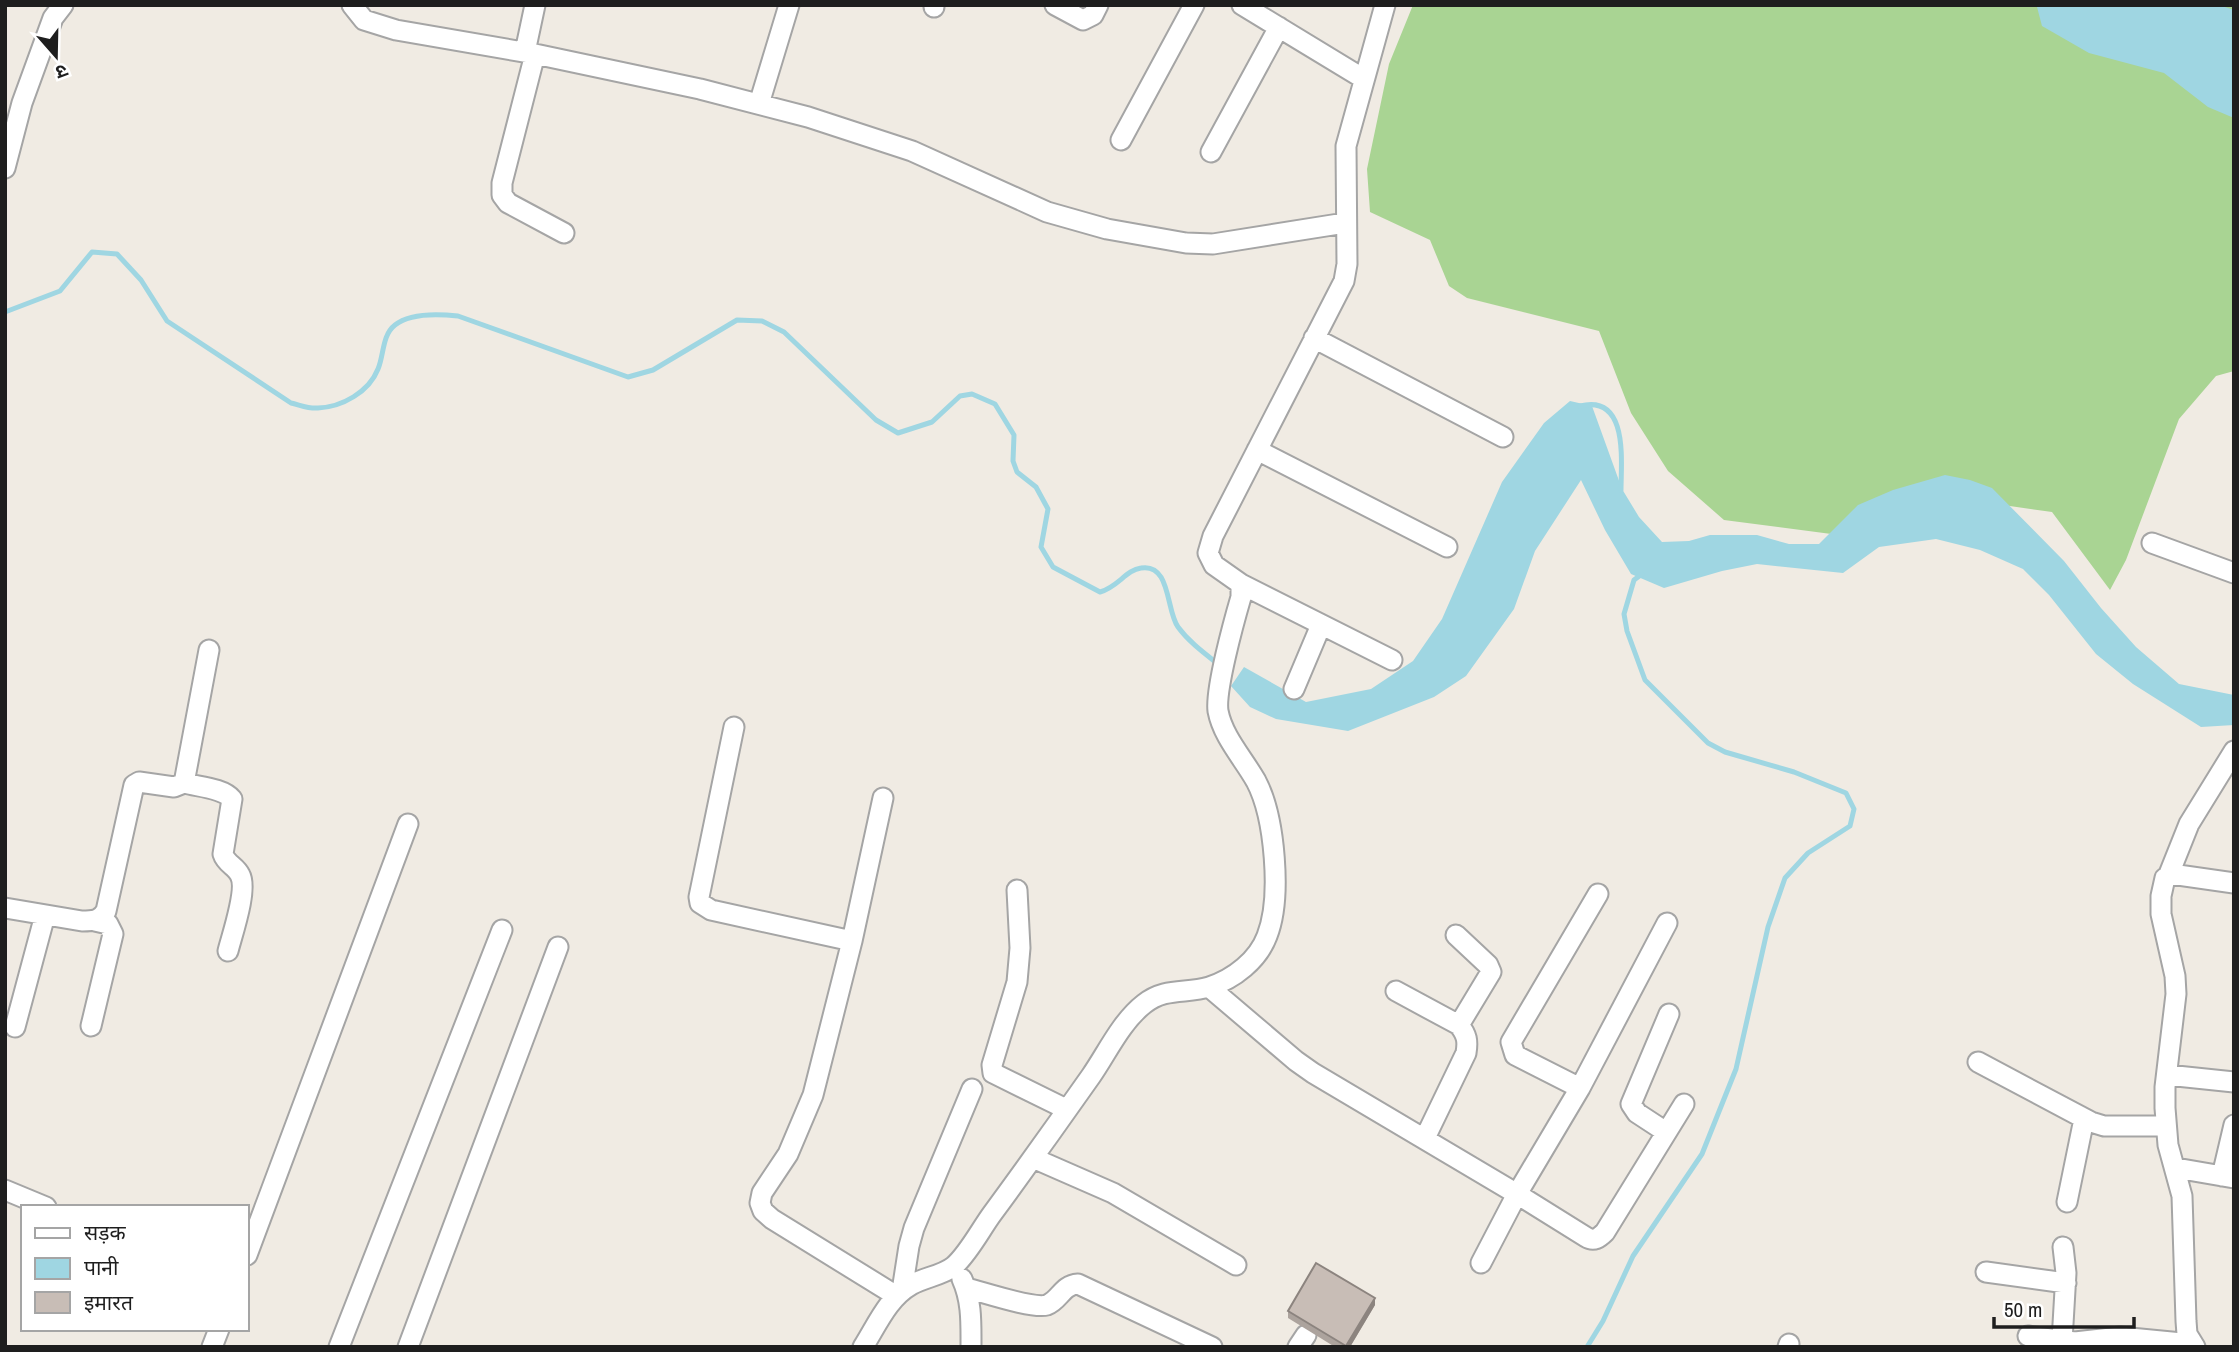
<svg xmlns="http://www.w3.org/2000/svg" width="2239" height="1352" viewBox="0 0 2239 1352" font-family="'Archivo Narrow','Noto Sans Devanagari',sans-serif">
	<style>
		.forest { fill: #a9d493 }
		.water { fill: #9fd6e2 }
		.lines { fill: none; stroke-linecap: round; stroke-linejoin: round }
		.stream { stroke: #9fd6e2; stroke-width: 5 }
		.minor-casing { stroke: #a5a5a5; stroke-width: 23 }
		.minor { stroke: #fff; stroke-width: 19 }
		.wall { fill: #aca39d }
		.shaded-wall { fill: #8c847f }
		.building { fill: #c8bdb6; stroke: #8c847f; stroke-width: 2 }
	</style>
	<rect width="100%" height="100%" fill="#f0ebe3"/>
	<!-- forest -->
	<path class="forest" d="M1413,5H2234V371L2216,376L2179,419L2126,560L2110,590L2052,512L1996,504L1839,535L1724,520L1668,471L1631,413L1599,331L1467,298L1449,286L1430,240L1370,212L1367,169L1389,64Z"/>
	<!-- water -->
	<path class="water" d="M2219,5L2234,10V118L2208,107L2164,73L2089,53L2042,26L2037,7Z
		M1570,401L1592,406L1622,489L1639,517L1662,542L1689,541L1710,535H1757L1789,544H1819L1858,505L1893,490L1945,475L1970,480L1992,488L2064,561L2101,608L2136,647L2179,684L2234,695V725L2201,727L2133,684L2096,654L2049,595L2023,569L1980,550L1936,539L1879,547L1843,573L1757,564L1722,571L1664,588L1631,574L1605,530L1581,480L1535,551L1514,609L1466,676L1434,697L1348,731L1276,719L1250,707L1231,686L1244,667L1306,702L1371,689L1413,661L1442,619L1502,482L1544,423Z"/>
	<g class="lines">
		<!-- stream -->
		<path class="stream" d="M5,312L60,291L92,252L117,254L141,280L167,321L291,403C300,405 309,409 318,408C342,407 369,392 378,369C384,355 382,335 395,325C410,313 440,314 458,316L628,377L653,370L737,320L762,321L784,332L876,420L898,433L932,422L960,396L972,394L995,404L1014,435L1013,461L1017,472L1036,487L1048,509L1041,547L1053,567L1100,592C1118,587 1126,570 1141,568C1171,563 1166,611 1178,627C1189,642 1204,653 1218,664
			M1580,406C1629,394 1621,461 1621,490
			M1587,1347L1603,1321L1633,1256L1702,1154L1736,1069L1768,927L1785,878L1808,853L1850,826L1854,809L1846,793L1794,772L1725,752L1708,743L1645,680L1627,631L1624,614L1634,580L1642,574"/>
		<defs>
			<path id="minor" d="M352,5L364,20L396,30L535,54L700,89L808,117L912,151L1047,212L1107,229L1186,243L1213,244L1345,223
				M1055,5L1083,20L1093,15L1098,5
				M1242,5L1364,79
				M934,7V5
				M525,52L535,5
				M535,54L502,183V195L508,203L564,233
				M759,104L789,5
				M1121,140L1194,5
				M1211,152L1279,27
				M5,168L22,103L53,18L63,5
				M1314,338L1503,437
				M1257,450L1447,547
				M2152,543L2234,573
				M1241,584L1392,660
				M1294,689L1321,625
				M734,727L699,897L700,903L711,910L852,941
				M184,783C199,787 223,788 232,799L223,854C226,864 236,866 240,875C248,889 232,935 228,951
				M883,798L852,941L813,1095L788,1154L762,1193L760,1203L763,1211L772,1219L895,1295
				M2169,874L2189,824L2234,751
				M1017,890L1020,948L1017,982L992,1065L993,1073L1066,1109
				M5,908L82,921C93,921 100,921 106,911L134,785L139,782L174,787L184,783L209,650
				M1456,935L1488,965L1491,972L1459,1025
				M1209,987L1296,1061L1313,1073L1517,1194L1580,1088L1667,923
				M1396,991L1459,1025C1467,1035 1468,1041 1466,1053L1425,1138
				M91,1026L113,934L108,924L95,921
				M15,1027L45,915
				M1978,1062L2091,1122L2104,1126H2166
				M2167,1075L2234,1082
				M1580,1088L1515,1055L1511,1042L1598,894
				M1666,1132L1637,1113L1631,1104L1669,1014
				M1033,1158L1113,1193L1236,1265
				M2176,1168L2234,1178
				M2222,1176L2234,1125
				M5,1190L46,1207
				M2067,1202L2084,1119
				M247,1255L408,824
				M1481,1263L1517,1194L1586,1237C1594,1242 1599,1238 1605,1232L1684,1104
				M1986,1272L2066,1283
				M962,1279C972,1301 971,1323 971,1347
				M966,1288C983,1292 1032,1309 1047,1305C1060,1300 1062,1285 1078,1284L1212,1347
				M902,1291L909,1246L914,1228L972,1089
				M2028,1336L2075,1342L2120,1337L2192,1344
				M2062,1341L2066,1273L2063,1247
				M212,1347L219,1329
				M339,1347L502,930
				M408,1347L558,947
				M863,1347C877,1325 888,1298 911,1285C924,1277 942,1276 954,1266C968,1254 981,1229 992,1214C1025,1169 1058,1123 1091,1076C1107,1053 1121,1022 1144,1004C1165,987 1186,994 1209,987C1234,979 1258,960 1267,936C1282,898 1275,817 1256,781C1243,758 1223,737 1218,711C1215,690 1234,621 1241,597V584L1214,565L1208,553L1213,536L1344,281L1347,264L1346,146L1385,5
				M1298,1347L1306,1335
				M1788,1347L1789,1344
				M2195,1347L2187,1334L2186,1321L2182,1196L2168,1145L2165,1108V1087L2176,994L2175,976L2161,914V896L2165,878L2171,874L2234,883"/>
		</defs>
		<!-- minor casing -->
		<use href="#minor" class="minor-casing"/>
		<!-- minor -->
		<use href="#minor" class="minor"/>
	</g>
	<!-- wall -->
	<path class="wall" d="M1375,1305L1350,1347H1335L1288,1318V1311Z"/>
	<!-- shaded-wall -->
	<path class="shaded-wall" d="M1375,1298V1305L1350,1347H1346Z"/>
	<!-- building -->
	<path class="building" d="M1316,1263L1375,1298L1346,1346L1288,1311Z"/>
	<!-- border -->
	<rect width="2239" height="1352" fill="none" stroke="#1e1e1e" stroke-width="14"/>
	<!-- legend -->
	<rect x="21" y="1205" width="228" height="126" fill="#ffffff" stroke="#a5a5a5" stroke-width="2"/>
	<rect x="35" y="1228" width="35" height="10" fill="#ffffff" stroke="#a5a5a5" stroke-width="2"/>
	<text x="84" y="1240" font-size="21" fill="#1e1e1e">सड़क</text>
	<rect x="35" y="1258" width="35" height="21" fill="#9fd6e2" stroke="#a5a5a5" stroke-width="2"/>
	<text x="84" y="1275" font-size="21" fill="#1e1e1e">पानी</text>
	<rect x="35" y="1292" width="35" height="21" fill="#c8bdb6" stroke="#a5a5a5" stroke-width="2"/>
	<text x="84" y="1310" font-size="21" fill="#1e1e1e">इमारत</text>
	<!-- north arrow -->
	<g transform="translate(56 56) rotate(160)" stroke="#ffffff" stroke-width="5" paint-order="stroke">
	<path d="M0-5L12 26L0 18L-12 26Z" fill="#1e1e1e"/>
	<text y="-10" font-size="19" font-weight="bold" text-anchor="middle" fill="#1e1e1e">उ</text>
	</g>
	<!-- scale -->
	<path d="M1994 1317v10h140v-10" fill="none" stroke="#1e1e1e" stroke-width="3.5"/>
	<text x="2004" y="1317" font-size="21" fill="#1e1e1e" stroke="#ffffff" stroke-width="5" paint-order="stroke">50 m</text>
</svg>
